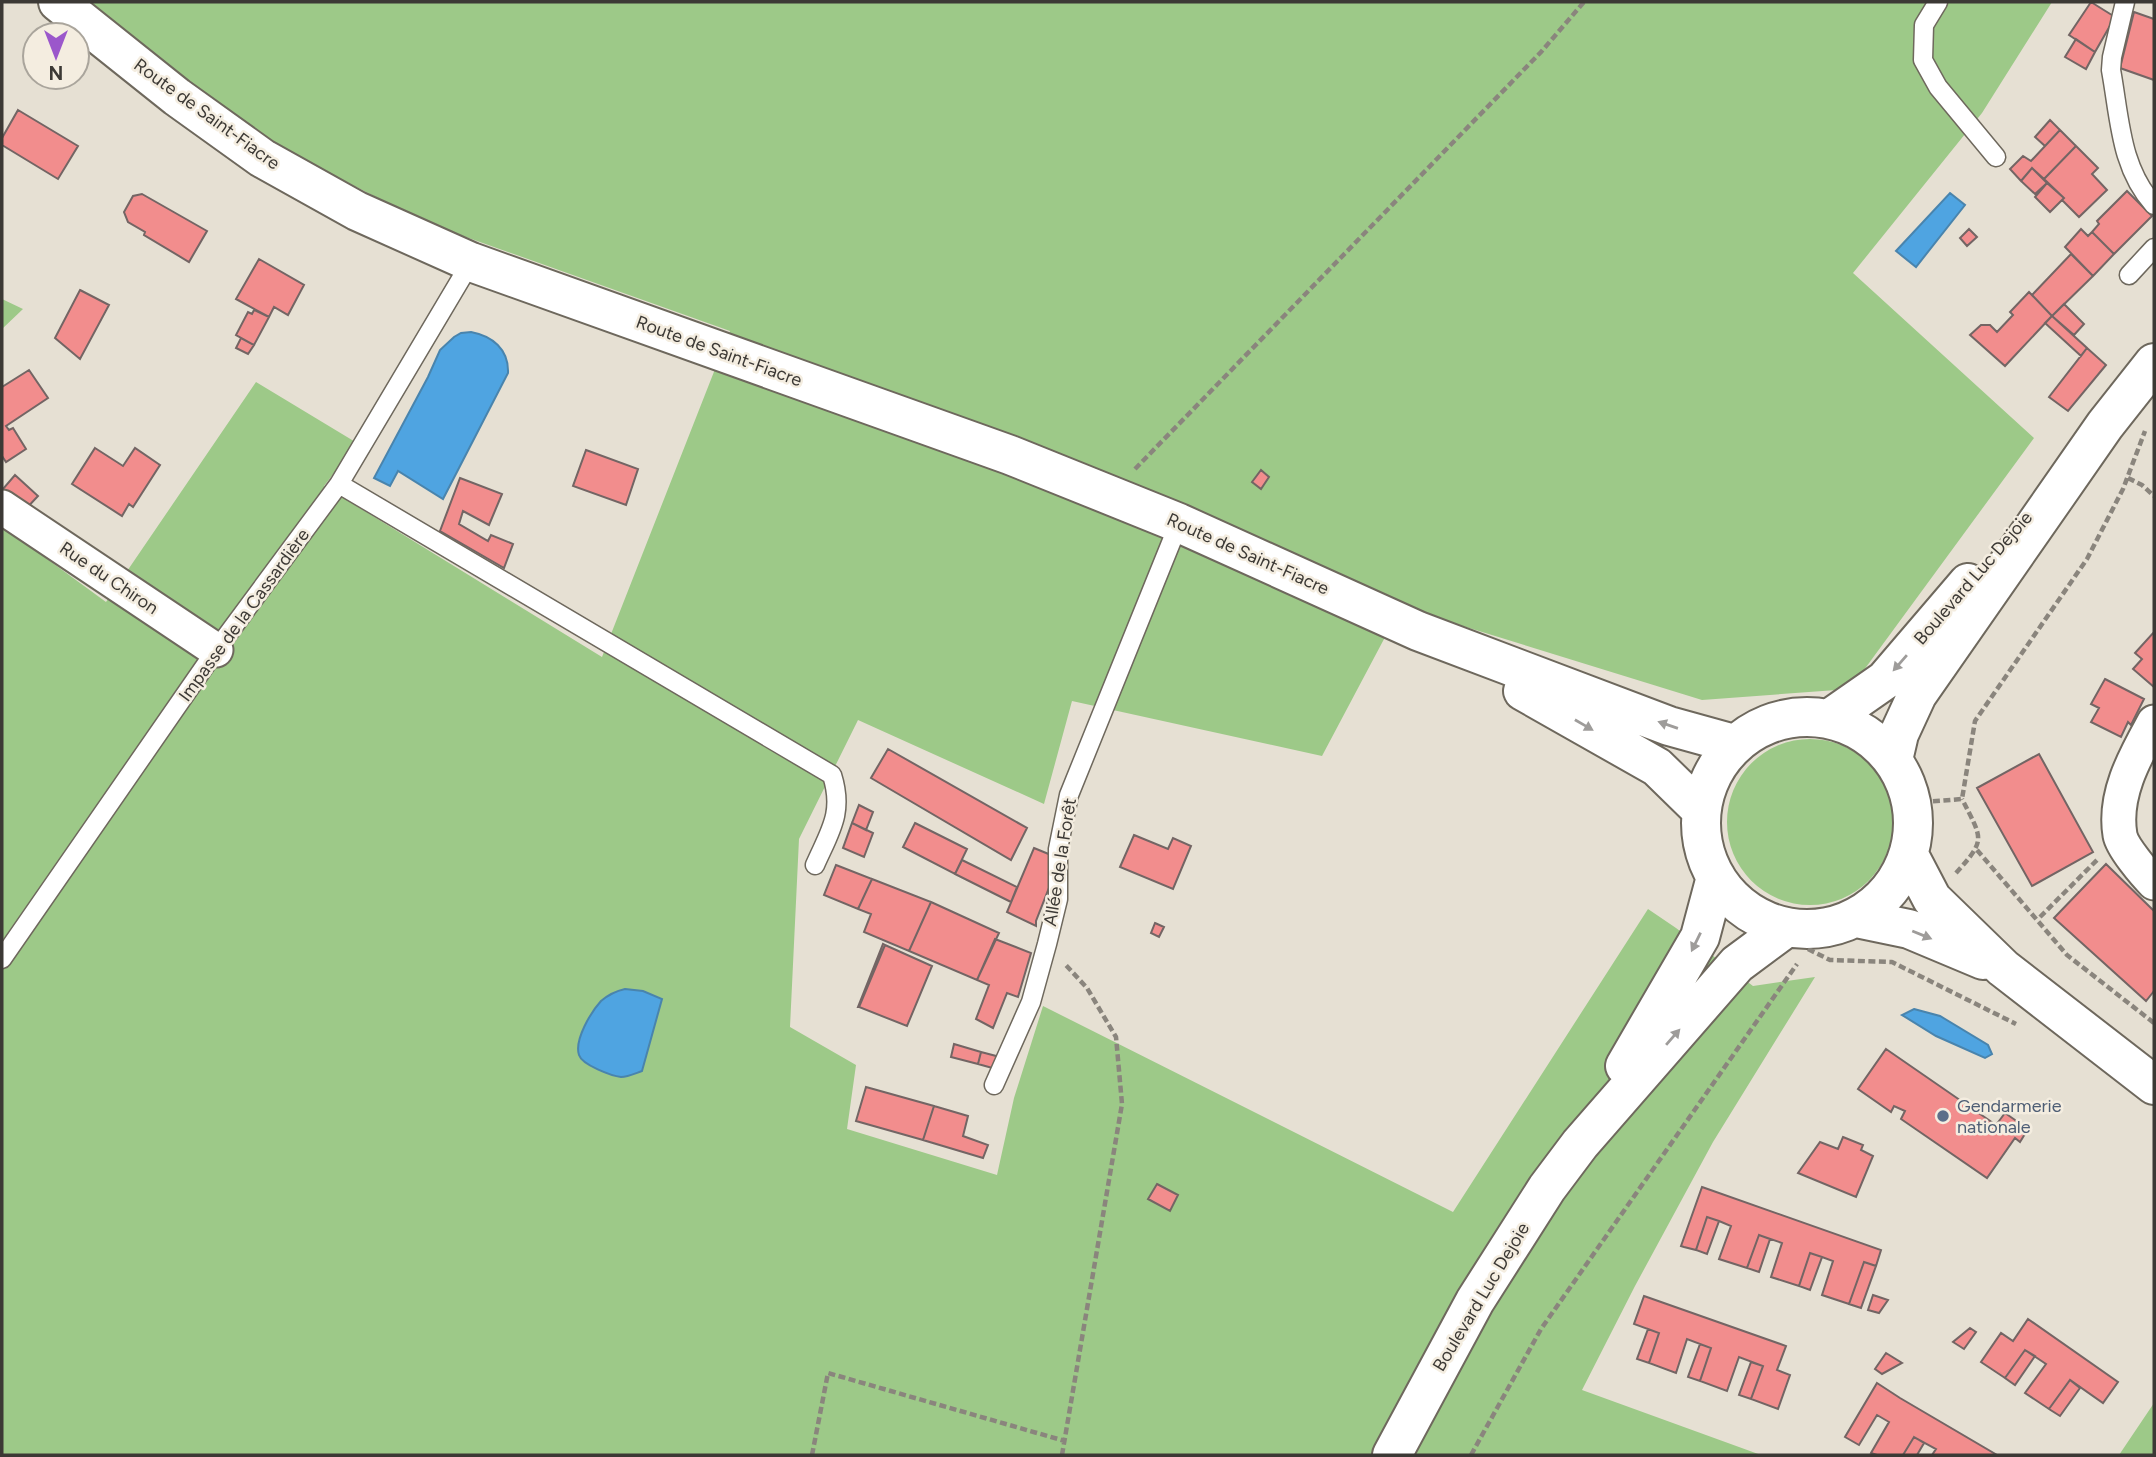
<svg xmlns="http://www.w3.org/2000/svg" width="2156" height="1457" viewBox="0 0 2156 1457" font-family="Figtree,sans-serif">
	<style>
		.green { fill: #9dc988 }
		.water { fill: #4fa4e1; stroke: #4984ad; stroke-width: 2 }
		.building { fill: #f28d8d; stroke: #736564; stroke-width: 2 }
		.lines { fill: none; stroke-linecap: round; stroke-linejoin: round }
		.lane-casing { stroke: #6e685d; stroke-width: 21 }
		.street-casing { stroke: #6e685d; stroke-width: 37 }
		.secondary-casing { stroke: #6e685d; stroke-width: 42 }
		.path { stroke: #8a857d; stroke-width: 4.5; stroke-dasharray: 7 3.5; stroke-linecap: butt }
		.lane { stroke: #fff; stroke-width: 18 }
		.street { stroke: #fff; stroke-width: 33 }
		.secondary { stroke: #fff; stroke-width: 38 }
		.oneway { fill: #9e9c9a }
		.service-dot { fill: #5c6f8a; stroke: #f4ede0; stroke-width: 2.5 }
		.labels { text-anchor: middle; stroke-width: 5; stroke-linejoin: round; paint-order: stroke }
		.street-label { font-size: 18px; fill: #3c3935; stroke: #f4ede0 }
		.service-label { font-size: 18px; fill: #4e5e75; stroke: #f4ede0; text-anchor: start }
	</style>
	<rect width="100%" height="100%" fill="#e6e0d3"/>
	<!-- green -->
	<path class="green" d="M85,2H2052L1982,113L1853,273L2034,438L1850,689L1702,700L1401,607L1322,756L1072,701L1044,804L858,720L799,839L790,1027L856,1065L847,1129L997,1175L1014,1098L1043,1006L1453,1212L1648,909L1676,928L1753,986L1815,977L1713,1142L1635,1286L1582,1390L1761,1455H2V526L106,602L256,382L357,443L324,486L602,657L730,331L424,222L264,139Z
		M2,299L23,309L2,329Z
		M1727 822a83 83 0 1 1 166 0a83 83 0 1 1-166 0Z
		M2154,1403V1455H2119Z"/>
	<!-- water -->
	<path class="water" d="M1950,193L1965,205L1916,267L1896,251Z
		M471,332C492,336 509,349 508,373L443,499L398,471L390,486L374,478L428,377L440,350L454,337L461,333Z
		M625,989L643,991L662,999L642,1071C636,1073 628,1077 621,1077C612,1076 582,1065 579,1055C574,1040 591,1012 601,1001C608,995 616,991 625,989Z
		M1914,1009L1940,1016L1988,1045L1992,1054L1985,1058L1936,1036L1902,1015Z"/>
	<!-- building -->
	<path class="building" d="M2091,2L2115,17L2095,52L2069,35Z
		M2134,12L2154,19V80L2120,68Z
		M2076,39L2095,52L2086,69L2065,57Z
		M18,110L78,146L58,179L2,145V138Z
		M2050,120L2060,130L2045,146L2035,137Z
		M2060,130L2076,146L2044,179L2032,168L2021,181L2010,169L2023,156L2031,161Z
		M2076,146L2098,168L2092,174L2107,190L2079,217L2062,200L2064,198L2044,179Z
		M2032,168L2047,183L2035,194L2021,181Z
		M2047,183L2064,198L2050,212L2035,197Z
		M2127,191L2152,216L2114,254L2092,232L2099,224L2097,221Z
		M142,194L207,231L189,262L144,235L145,232L128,222L124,212L133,196Z
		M1969,229L1977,237L1967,246L1960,238Z
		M2081,229L2088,236L2092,232L2114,254L2093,276L2065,247Z
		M2071,254L2093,276L2052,316L2032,295Z
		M259,259L304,285L288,315L274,307L269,317L236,299Z
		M80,290L109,305L80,359L55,338Z
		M2029,292L2052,316L2005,366L1970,335L1981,325H1990L1997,332L2013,315L2010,312Z
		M2064,304L2084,324L2074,335L2052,316Z
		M254,310L269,317L254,345L236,335L248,312L252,314Z
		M2052,316L2087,348L2081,356L2045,323Z
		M241,338L254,345L248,354L236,348Z
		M2087,348L2106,365L2068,411L2049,397Z
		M29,370L48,398L6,426L9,430L13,428L26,449L6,462L2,456V387Z
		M95,448L123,466L135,448L160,465L133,507L129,504L122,516L72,484Z
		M586,450L638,469L626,505L573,486Z
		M1261,470L1269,477L1261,489L1252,482Z
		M15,475L38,496L23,512L2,493V490Z
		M460,478L502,494L489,525L463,511L459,524L488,541L491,535L513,544L504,568L440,531Z
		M2154,632V687L2133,669L2142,659L2135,653Z
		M2105,679L2144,699L2131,725L2128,722L2121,737L2091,722L2099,708L2091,704Z
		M888,749L1027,828L1011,860L871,778Z
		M2039,754L2093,852L2032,886L1977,788Z
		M859,805L873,812L866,830L852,823Z
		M852,823L873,833L864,857L843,848Z
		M915,823L967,849L955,874L903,847Z
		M1134,835L1168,849L1173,838L1191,846L1173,889L1120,867Z
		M1034,848L1051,855L1052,880L1036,921V926L1007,912Z
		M962,860L1017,887L1011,902L955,874Z
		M2106,864L2154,911V991L2146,1001L2054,918Z
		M836,865L872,879L858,909L824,895Z
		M872,879L931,902L909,951L864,932L871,914L858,909Z
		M931,902L999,933L977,980L909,951Z
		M1155,923L1164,927L1159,937L1151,933Z
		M995,939L1031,953L1018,997L1007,993L993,1028L976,1019L989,985L977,980Z
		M883,944L885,945L859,1007H858Z
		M885,945L932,966L907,1026L859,1007Z
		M954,1044L981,1052L978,1064L951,1057Z
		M1886,1049L1996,1125L2005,1113L2028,1129L2020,1142L2015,1138L1987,1178L1901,1119L1905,1111L1894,1106L1891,1112L1858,1089Z
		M981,1052L1000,1057L996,1069L978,1064Z
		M866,1087L934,1106L923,1140L856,1121Z
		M934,1106L968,1116L963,1136L988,1145L983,1158L923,1140Z
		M1843,1137L1863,1145L1861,1150L1873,1156L1856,1197L1798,1173L1820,1142L1838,1149Z
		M1157,1184L1178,1195L1170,1211L1148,1199Z
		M1702,1187L1881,1250L1876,1266L1864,1262L1849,1304L1822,1295L1833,1261L1822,1257L1810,1253L1799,1286L1771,1277L1782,1243L1759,1235L1747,1268L1719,1259L1731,1226L1719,1221L1707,1217L1696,1250L1684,1247L1681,1246Z
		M1707,1217L1719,1221L1707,1254L1696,1250Z
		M1759,1235L1770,1239L1759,1272L1747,1268Z
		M1810,1253L1822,1257L1810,1290L1799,1286Z
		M1864,1262L1876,1266L1861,1308L1849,1304Z
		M1873,1295L1888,1300L1879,1313L1868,1310Z
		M1644,1296L1786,1346L1777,1370L1790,1375L1778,1409L1751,1399L1763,1366L1739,1357L1727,1391L1700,1381L1711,1348L1687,1339L1676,1373L1649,1363L1659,1333L1634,1324Z
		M2028,1319L2118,1382L2103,1403L2070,1380L2049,1409L2025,1393L2046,1364L2025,1350L2005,1378L1981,1362L2001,1333L2013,1341Z
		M1970,1328L1976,1332L1964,1349L1953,1342Z
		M1648,1329L1659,1333L1649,1363L1637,1359Z
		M1700,1344L1711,1348L1700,1381L1688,1377Z
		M2025,1350L2035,1356L2015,1385L2005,1378Z
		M1886,1353L1902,1363L1882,1374L1875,1369Z
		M1751,1362L1763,1366L1751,1399L1739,1395Z
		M2070,1380L2080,1388L2060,1416L2049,1409Z
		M1877,1383L1900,1398L1997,1455H1932L1936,1449L1914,1437L1903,1455H1877L1871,1453L1889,1422L1877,1415L1859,1445L1845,1437Z
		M1914,1437L1924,1443L1917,1455H1903Z"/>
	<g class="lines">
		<defs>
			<path id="lane" d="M1938,2L1924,25L1923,60L1938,87L1996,157
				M2125,2L2112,57L2111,70C2120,119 2120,167 2154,205
				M2129,275L2154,248
				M339,484L832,775C844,813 830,831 815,865
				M2,959L216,650L339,484L471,262
				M994,1085L1031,1002L1047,944L1058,899V849L1069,795L1179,523"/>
			<path id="street" d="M2,507L216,650
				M2154,722C2136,755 2113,794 2120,835C2122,847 2145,874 2154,883"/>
			<path id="secondary" d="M58,2L177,97L262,158L357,211L471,262L1010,455L1179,523L1418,631L1669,726L1734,744
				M1523,691L1657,767L1701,810
				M1701 823a106 106 0 1 1 212 0a106 106 0 1 1-212 0Z
				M1829,719L1885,680L1968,583
				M1893,760L1899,734L1917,695L2105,425L2154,363
				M1909,855L1932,899L2003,968L2154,1085
				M1856,918L1909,929L1983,960
				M1625,1066L1700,937L1716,877
				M1392,1455L1475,1301L1547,1188L1580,1144L1737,964L1787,927"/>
		</defs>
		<!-- lane casing -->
		<use href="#lane" class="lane-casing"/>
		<!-- street casing -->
		<use href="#street" class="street-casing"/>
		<!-- secondary casing -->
		<use href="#secondary" class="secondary-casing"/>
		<!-- path -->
		<path class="path" d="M1135,469L1541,52L1584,2
			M2128,478L2142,485L2154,496
			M1912,803L1962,799L1975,721L2087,559L2123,489L2145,431
			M1977,850L2067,955L2154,1023
			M1956,873C1987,839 1982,839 1962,799
			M2040,917L2097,860
			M1808,949L1830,960L1892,962L2016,1024
			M812,1455L828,1373L1065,1441
			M1062,1455L1122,1104L1116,1037L1087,988L1064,963
			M1471,1455L1541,1329L1797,964"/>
		<!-- lane -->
		<use href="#lane" class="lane"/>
		<!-- street -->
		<use href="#street" class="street"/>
		<!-- secondary -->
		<use href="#secondary" class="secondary"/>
	</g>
	<!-- one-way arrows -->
	<defs><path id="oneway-solid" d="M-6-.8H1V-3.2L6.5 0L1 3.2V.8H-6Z" transform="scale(1.75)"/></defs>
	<g class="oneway">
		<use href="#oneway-solid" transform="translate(1900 663) rotate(131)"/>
		<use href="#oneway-solid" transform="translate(1584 725) rotate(30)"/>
		<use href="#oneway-solid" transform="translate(1668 725) rotate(-161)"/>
		<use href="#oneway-solid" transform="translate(1922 935) rotate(22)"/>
		<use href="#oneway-solid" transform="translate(1696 942) rotate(116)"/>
		<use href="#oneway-solid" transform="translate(1673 1037) rotate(-49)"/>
	</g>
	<!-- markers -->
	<circle class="service-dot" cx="1943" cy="1116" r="7"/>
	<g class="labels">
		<!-- street labels -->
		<g class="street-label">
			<text transform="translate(207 114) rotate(36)" y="6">Route de Saint-Fiacre</text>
			<text transform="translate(719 351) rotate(20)" y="6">Route de Saint-Fiacre</text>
			<text transform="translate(1248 554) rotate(24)" y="6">Route de Saint-Fiacre</text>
			<text transform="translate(109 578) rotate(34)" y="6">Rue du Chiron</text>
			<text transform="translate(1973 578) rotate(-49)" y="6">Boulevard Luc Dejoie</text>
			<text transform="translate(244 615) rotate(-54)" y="6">Impasse de la Cassardière</text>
			<text transform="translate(1060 862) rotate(-81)" y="6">Allée de la Forêt</text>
			<text transform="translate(1481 1297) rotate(-59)" y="6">Boulevard Luc Dejoie</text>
		</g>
		<!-- service labels -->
		<g class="service-label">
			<text x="1957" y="1112">Gendarmerie<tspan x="1957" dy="21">nationale</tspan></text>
		</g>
	</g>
	<!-- border -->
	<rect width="2156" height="1457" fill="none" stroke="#3c3935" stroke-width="7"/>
	<!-- north arrow -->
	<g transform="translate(56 56) rotate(180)"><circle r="33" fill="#f4ede0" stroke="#aaa59c" stroke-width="2"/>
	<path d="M0-5L12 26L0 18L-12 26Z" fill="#9b57cb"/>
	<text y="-10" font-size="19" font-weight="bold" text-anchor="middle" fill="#3c3935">N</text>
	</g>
</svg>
